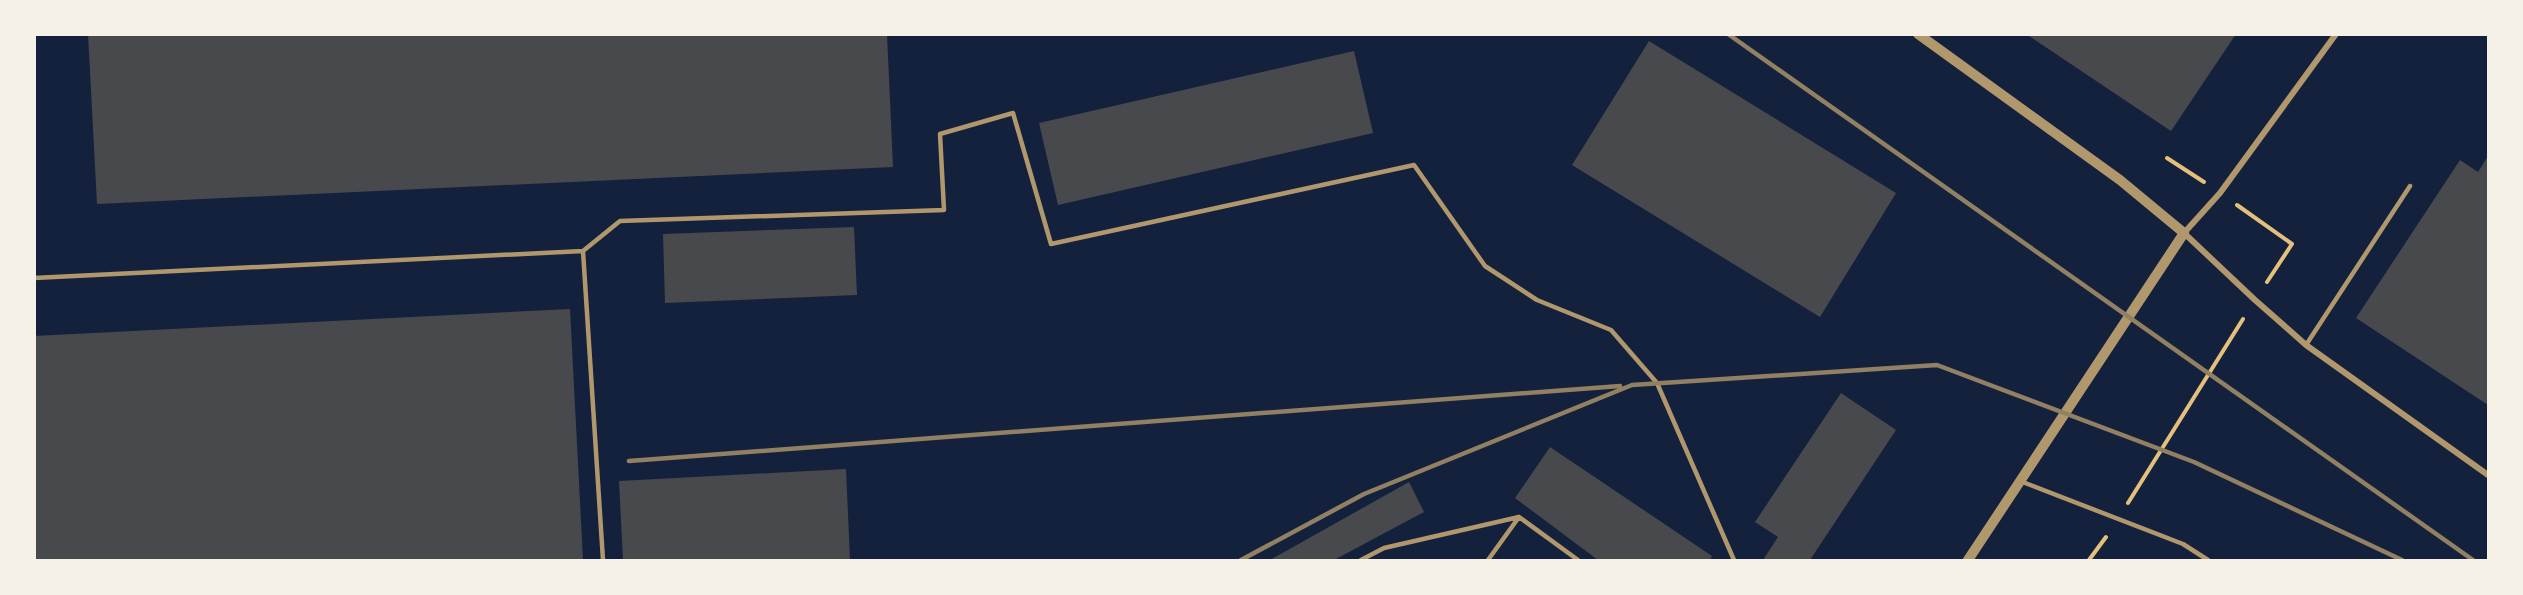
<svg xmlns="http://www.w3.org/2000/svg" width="2523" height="595" viewBox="0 0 2523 595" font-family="Montserrat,sans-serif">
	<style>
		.building { fill: #48494c }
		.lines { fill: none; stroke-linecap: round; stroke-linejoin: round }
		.path { stroke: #e5c07b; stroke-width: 4 }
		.service { stroke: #b1986c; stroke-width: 4.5 }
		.minor { stroke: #b1986c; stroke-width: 6 }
		.tertiary { stroke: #b1986c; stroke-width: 10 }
		.rail { stroke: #918062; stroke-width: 4.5 }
	</style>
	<rect width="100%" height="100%" fill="#14213d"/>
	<!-- building -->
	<path class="building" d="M88,34H887L893,167L97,204Z
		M2026,34H2236L2171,131Z
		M1649,41L1896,193L1820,317L1572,165Z
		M1354,51L1373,133L1058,205L1039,123Z
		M2488,156V405L2356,318L2460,160L2478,172Z
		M854,227L857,295L665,303L663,234Z
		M570,309L583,560H34V336Z
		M1841,393L1896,430L1810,560H1763L1778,537L1755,522Z
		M1550,447L1712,556L1710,560H1598L1515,498Z
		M846,469L850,560H623L619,481Z
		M1409,482L1424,512L1334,560H1270Z"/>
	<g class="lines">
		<!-- path -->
		<path class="path" d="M2167,158L2204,182
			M2237,205L2292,244L2267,282
			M2128,503L2243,319
			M2089,560L2106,537"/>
		<!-- service -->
		<path class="service" d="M583,251L620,221L944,210L940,134L1013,113L1051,244L1414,165L1485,266L1537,300L1611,330L1657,383L1734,560
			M34,278L583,251L603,560
			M2306,345L2410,186
			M2020,481L2183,544L2208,560
			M1361,560L1384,548L1519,517L1578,560
			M1488,560L1519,517"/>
		<!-- minor -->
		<path class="minor" d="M2336,34L2220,193L2184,233L2255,300L2306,345L2488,475"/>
		<!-- tertiary -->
		<path class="tertiary" d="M1918,34L2120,180L2184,233L1968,560"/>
		<!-- rail -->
		<path class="rail" d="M1728,34L2473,560
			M629,461L1620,386
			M1241,560L1364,494L1632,385L1937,365L2194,462L2402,560"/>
	</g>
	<!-- border -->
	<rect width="2523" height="595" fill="none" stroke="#f6f1e7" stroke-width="72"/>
</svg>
